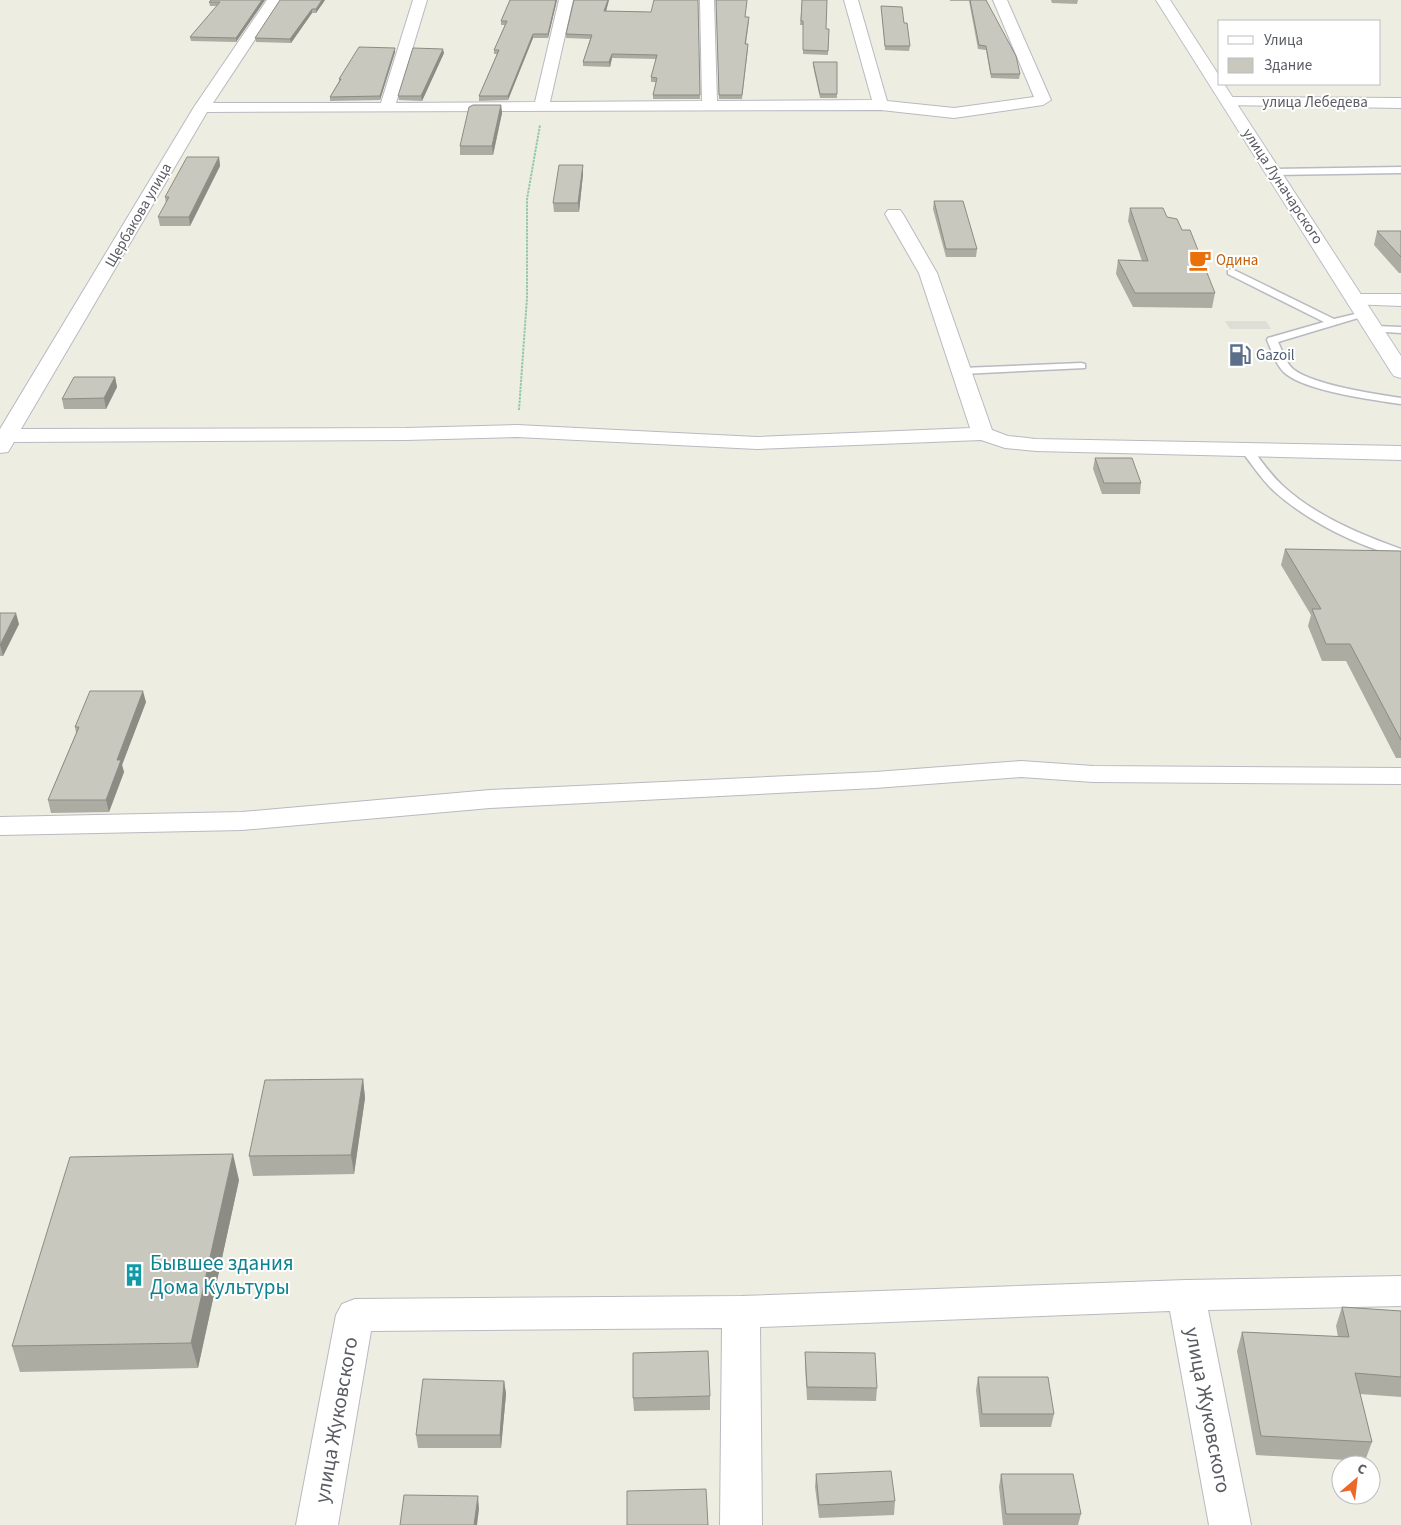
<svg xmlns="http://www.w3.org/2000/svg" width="1401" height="1525" viewBox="0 0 1401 1525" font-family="'Source Sans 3',sans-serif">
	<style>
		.industrial { fill: #deded6 }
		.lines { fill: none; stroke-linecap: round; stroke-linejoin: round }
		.service-casing { stroke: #b9bac1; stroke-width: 3 }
		.minor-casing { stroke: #b9bac1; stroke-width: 2 }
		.tertiary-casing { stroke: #b9bac1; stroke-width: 2 }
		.secondary-casing { stroke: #bcbec6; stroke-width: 2 }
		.path { stroke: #96c7b0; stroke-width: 2; stroke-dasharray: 2.5 1; stroke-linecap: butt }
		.service { fill: #fff; fill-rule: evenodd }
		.minor { fill: #fff; fill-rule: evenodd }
		.tertiary { fill: #fff; fill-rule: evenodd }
		.secondary { fill: #fff; fill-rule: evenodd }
		.wall { fill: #acaca3 }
		.shaded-wall { fill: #8c8c85 }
		.building { fill: #c8c8be; stroke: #8c8c85 }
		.labels { text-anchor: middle; stroke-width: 4; stroke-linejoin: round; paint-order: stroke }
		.far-street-label { font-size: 15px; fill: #5a5c63; stroke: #fff }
		.far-food-label { font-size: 15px; fill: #c56008; stroke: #fff; text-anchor: start }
		.far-service-label { font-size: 15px; fill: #4e5e75; stroke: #fff; text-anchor: start }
		.near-culture-label { font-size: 21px; fill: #0d838f; stroke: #fff; text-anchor: start }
		.near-street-label { font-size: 21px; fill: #5a5c63; stroke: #fff }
	</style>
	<rect width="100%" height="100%" fill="#edede2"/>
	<!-- industrial -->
	<path class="industrial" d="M1225,321H1266L1271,329H1230Z"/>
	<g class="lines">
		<defs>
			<path id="service" d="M1401,167V173L1274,175L1270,172L1274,169Z
				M1232,269L1334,319L1368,311V315L1278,342C1282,350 1286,363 1293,369C1313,385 1375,394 1401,398V404C1373,400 1307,391 1286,374C1276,366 1272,351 1267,340L1268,338L1324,322L1228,274V270Z
				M1375,326L1401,327V333L1371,331L1370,329Z
				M1081,363L1085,364V368L962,374L956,371L962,368Z
				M1247,446L1251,447C1261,461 1271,475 1283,486C1316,516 1359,534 1401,549V557C1357,546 1309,522 1275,492C1262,480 1253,466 1243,453L1241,450Z"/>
			<path id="minor" d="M267,0H281L213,103H381L413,0H427L396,103L535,102L559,0H573L550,102L702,101L700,0H714L717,101L872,100L844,0H858L887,101L954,108L1034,97L993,0H1007L1051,100L1043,105L954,118L881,110L207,112L21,429L406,428L517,425L757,437L970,428L919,273L885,214L888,210H900L903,214L937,273L992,430L1008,436L1036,439L1401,446V460L1036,451L1005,448L981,440L757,449L517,437L406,440L14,442L8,452L0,453V429L194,107Z
				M1229,97L1401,98V108L1224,105L1221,102L1224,99Z
				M1021,761L1093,766L1401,768V784L1093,782L1021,777L875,788L490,808L242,830L0,835V817L242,812L490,790L875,772Z
				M1401,1276V1306L1208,1310L1251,1525H1209L1170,1311L760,1327L762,1525H720L722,1328L371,1331L338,1525H296L336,1315L342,1304L355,1299L741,1296L1186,1280Z"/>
			<path id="tertiary" d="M1356,294H1401V306L1349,304L1347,300L1349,296Z"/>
			<path id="secondary" d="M1156,0H1170L1220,77V84H1224L1401,356V378L1394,376L1391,372Z"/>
		</defs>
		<!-- service casing -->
		<use href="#service" class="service-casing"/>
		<!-- minor casing -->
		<use href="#minor" class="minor-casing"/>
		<!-- tertiary casing -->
		<use href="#tertiary" class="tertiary-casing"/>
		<!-- secondary casing -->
		<use href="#secondary" class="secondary-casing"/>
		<!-- path -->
		<path class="path" d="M519,410L527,298V199L540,125"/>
		<!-- service -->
		<use href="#service" class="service"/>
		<!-- minor -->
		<use href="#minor" class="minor"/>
		<!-- tertiary -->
		<use href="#tertiary" class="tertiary"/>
		<!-- secondary -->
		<use href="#secondary" class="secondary"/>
	</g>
	<!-- wall -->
	<path class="wall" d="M265,0L236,42L191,41L190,37L217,6H210L209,2Z
		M325,0L316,13H312L291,43L256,42L255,38Z
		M510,0H557L548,38H533L508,100L479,101V96L497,54H494V50L505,25H501V21Z
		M574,0H609L606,11L651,12L698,0L700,99H653V95L656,82H651V77L656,59L612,58L610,67L583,66V62L590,39L566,38V34Z
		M716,0L745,17L749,21L746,44L748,48L742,99H719Z
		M802,0L826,29H829L828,55L803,54V25H800Z
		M950,0H986L1020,74L1019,79L991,78L986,50L978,49L969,1H950Z
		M1051,0H1078L1077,4L1052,3Z
		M881,6L904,23L910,46L909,51L885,50Z
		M395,48V52L380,100L330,101V97L339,81V79Z
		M444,53L422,101L399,100L398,96Z
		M813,62H837V98H820L813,66Z
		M501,105L502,113L493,155H460V146Z
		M219,157L220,166L190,226H160L158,217L166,204L165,197Z
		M583,165V174L579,212H554L553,203Z
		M934,201L977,249L976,257H946L933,209Z
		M1130,208L1167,217L1182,230L1215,293L1212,308L1133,307L1116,274L1118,260L1142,261L1128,221Z
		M1377,231H1401V273H1399L1374,245Z
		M115,377L117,387L106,409H64L62,399Z
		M1095,458L1141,483L1140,494H1102L1093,469Z
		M1285,549L1401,551V758H1396L1346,661H1322L1308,626L1311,615L1281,565Z
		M0,613L19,624L3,656H0Z
		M146,702L122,765L124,772L109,812L51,813L48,800L76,733L75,727Z
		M363,1079L365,1098L354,1174L253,1176L249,1156Z
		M239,1180L198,1368L20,1372L12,1346Z
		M1342,1307L1401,1311V1397L1360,1394L1372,1442L1365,1461L1256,1455L1237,1351L1242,1332L1338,1337L1336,1326Z
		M805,1352L877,1388L876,1401L807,1400L805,1365Z
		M978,1377L1054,1414L1051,1427H980L976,1390Z
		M504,1381L506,1394L501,1448H418L416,1435Z
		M710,1396V1410L634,1411L633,1398Z
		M816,1474L895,1501L894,1515L819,1518L815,1487Z
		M1001,1474L1081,1514L1078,1525H1003L999,1487Z"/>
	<!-- shaded-wall -->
	<path class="shaded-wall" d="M262,0H265L236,42V38Z
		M322,0H325L316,13V9Z
		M556,0H557L548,38V34Z
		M608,0H609L605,15L604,11Z
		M312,9V13L291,43L290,39Z
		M533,34V38L508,100V96Z
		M395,48V52L380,100V96Z
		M443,49L444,53L422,101L421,96Z
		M612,54V58L610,67L609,62Z
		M501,105L502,113L493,155L492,146Z
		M219,157L220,166L190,226L189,217Z
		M583,165V174L579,212L578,203Z
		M115,377L117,387L106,409L104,398Z
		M16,613L19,624L3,656L0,645Z
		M143,691L146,702L122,765L124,772L109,812L106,800L117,760Z
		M363,1079L365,1098L354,1174L351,1155Z
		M233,1154L239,1180L198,1368L191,1343Z
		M504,1381L506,1394L501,1448L500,1435Z
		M478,1496L479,1509L477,1525H474Z"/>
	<!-- building -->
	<path class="building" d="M211,0H262L236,38L190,37L220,2H209Z
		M280,0H322L316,9H312L290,39L255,38Z
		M510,0H556L548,34H533L508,96H479L499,50H494L507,21H501Z
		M574,0H608L604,11L651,12L654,0H698L700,95H653L657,78L651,77L657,55L612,54L609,62H583L592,35L566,34Z
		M716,0H747L745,17H749L745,44H748L742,95H719Z
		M802,0H827L826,29H829L828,51L803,50V21H801Z
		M970,0H986L1016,56L1020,74H991L986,46L979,45Z
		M881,6L902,7L904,23H907L910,46H885Z
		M359,47L395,48L380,96L330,97L341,79H339Z
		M413,48L443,49L421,96H398Z
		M813,62H837V94H820Z
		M473,105H501L492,146H460L469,107Z
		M187,157H219L189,217H158L169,197H165Z
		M559,165H583L578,203H553Z
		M934,201H963L977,249H946Z
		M1130,208H1163L1167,217L1177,219L1182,230H1190L1215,293H1135L1118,260L1148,261Z
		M1377,231H1401V257Z
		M74,377H115L104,398L62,399Z
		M1095,458H1132L1141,483H1104Z
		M1285,549L1401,551V740L1350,644H1326L1312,609H1321Z
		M0,613H16L0,645Z
		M90,691H143L117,760H121L106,800H48L79,727H75Z
		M363,1079L351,1155L249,1156L265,1080Z
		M233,1154L191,1343L12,1346L70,1157Z
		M1342,1307L1401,1311V1377L1355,1373L1372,1442L1261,1436L1242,1332L1349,1337Z
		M708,1351L710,1396L633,1398V1353Z
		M805,1352L875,1353L877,1388L807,1387Z
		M978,1377H1048L1054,1414H982Z
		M423,1379L504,1381L500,1435H416Z
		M891,1471L895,1501L819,1505L816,1474Z
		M1001,1474H1073L1081,1514H1006Z
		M706,1489L708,1525H627V1491Z
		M404,1495L478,1496L474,1525H400Z"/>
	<!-- icons -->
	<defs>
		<symbol id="cafe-bare" viewBox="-9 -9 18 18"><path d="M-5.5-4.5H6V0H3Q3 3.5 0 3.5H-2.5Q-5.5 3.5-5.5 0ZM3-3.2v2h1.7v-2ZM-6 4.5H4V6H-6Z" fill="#e8710a" stroke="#fff" stroke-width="2.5" paint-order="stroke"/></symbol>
		<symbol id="fuel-bare" viewBox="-9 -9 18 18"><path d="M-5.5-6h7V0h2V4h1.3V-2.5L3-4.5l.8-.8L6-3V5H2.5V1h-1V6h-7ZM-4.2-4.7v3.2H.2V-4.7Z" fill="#5c6f8a" stroke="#fff" stroke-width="2.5" paint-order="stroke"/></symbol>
		<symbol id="building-bare" viewBox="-9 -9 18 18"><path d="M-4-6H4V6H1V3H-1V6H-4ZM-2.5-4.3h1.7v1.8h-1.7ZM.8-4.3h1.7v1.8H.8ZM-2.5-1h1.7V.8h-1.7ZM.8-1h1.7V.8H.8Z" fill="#0f9aa8" stroke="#fff" stroke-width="2.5" paint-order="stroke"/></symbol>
	</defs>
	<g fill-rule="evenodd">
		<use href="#cafe-bare" x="1184" y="244" width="32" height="32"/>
		<use href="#fuel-bare" x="1224" y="339" width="32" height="32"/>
		<use href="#building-bare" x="118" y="1259" width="32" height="32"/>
	</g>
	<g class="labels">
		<!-- far-street labels -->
		<g class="far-street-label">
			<text x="1315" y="107">улица Лебедева</text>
			<text transform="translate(1283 186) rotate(57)" y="5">улица Луначарского</text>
			<text transform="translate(138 215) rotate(-60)" y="5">Щербакова улица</text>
		</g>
		<!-- far-food labels -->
		<g class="far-food-label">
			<text x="1216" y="265">Одина</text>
		</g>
		<!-- far-service labels -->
		<g class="far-service-label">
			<text x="1256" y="360">Gazoil</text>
		</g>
		<!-- near-culture labels -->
		<g class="near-culture-label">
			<text x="150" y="1270">Бывшее здания<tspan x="150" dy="24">Дома Культуры</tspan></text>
		</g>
		<!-- near-street labels -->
		<g class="near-street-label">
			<text transform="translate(1208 1410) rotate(79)" y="7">улица Жуковского</text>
			<text transform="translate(336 1420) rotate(-80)" y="7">улица Жуковского</text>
		</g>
	</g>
	<!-- legend -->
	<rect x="1218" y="20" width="162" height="65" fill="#ffffff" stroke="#bdbec1"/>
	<rect x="1228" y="36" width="25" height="8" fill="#ffffff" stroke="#bdbec1"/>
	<text x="1264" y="45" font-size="15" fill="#5a5c63">Улица</text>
	<rect x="1228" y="58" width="25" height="15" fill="#c8c8be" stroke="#bdbec1"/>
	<text x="1264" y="70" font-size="15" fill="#5a5c63">Здание</text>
	<!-- north arrow -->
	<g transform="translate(1356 1480) rotate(28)"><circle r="24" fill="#ffffff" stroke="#bdbec1"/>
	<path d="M0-4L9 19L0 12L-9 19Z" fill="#eb682a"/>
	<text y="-8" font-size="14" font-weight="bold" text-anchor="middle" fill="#5a5c63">С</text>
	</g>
</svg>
